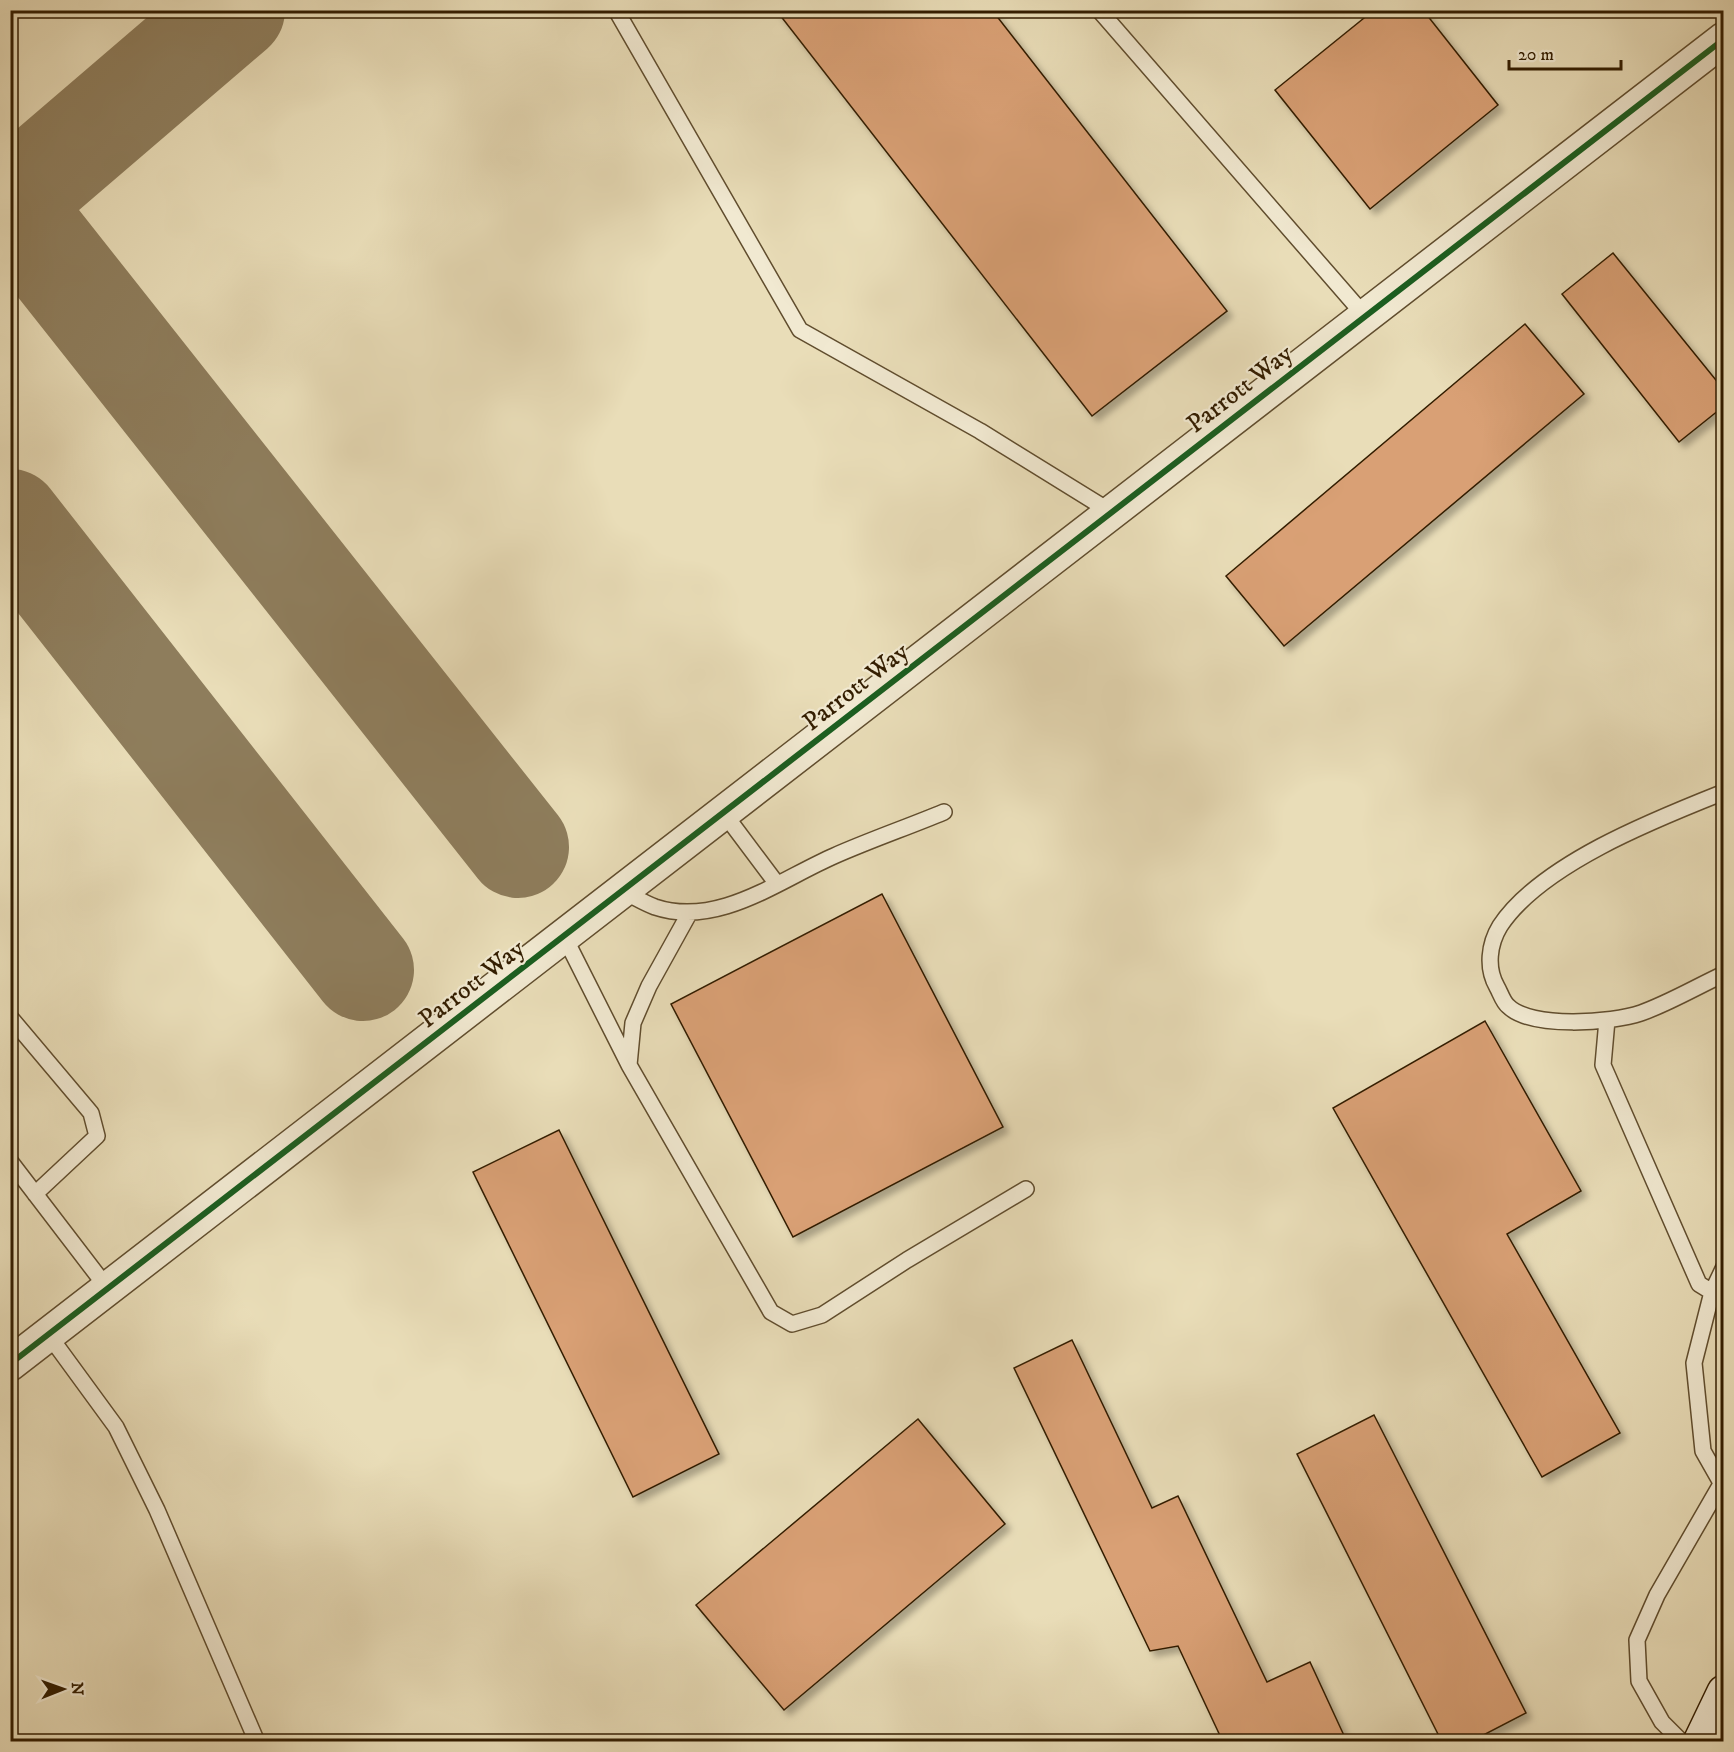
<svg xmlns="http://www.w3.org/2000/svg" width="1734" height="1752" viewBox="0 0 1734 1752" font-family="'IM FELL DW Pica',serif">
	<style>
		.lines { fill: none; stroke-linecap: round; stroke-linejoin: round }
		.taxiway { stroke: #8e7d5c; stroke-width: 102 }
		.building { fill: #d9a074; stroke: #331d00; stroke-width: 1.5; filter: url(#shadow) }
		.service-casing { stroke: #604d2e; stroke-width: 18 }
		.tertiary-casing { stroke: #604d2e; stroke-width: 36 }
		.secondary-casing { stroke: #331d00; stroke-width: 36 }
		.service { stroke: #f1e9d1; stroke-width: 15 }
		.tertiary { stroke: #f1e9d1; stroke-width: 33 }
		.secondary { stroke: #f1e9d1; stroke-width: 33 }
		.cycleway-casing { stroke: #f1e9d1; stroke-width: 10 }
		.cycleway { stroke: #1b5e20; stroke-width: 6 }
		.labels { text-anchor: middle; stroke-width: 4.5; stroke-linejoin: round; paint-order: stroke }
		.street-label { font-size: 26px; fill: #331d00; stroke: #f1e9d1 }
	</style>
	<defs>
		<filter id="shadow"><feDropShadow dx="5.5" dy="5.5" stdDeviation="3" flood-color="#0004"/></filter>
	</defs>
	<rect width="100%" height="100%" fill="#e9ddb8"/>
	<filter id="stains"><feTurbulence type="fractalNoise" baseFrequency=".00333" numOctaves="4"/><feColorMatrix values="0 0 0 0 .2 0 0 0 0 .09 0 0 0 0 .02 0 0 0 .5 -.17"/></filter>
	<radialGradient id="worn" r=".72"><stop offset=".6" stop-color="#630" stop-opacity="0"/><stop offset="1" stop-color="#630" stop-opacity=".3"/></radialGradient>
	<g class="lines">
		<!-- taxiway -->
		<path class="taxiway" d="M10,202L234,10
			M10,205L518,847
			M10,520L363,970"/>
	</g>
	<!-- building -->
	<path class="building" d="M776,10H992L1227,311L1092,416Z
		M1374,10H1423L1498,105L1370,209L1275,90Z
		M1613,253L1724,390V406L1679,442L1562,294Z
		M1525,324L1584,394L1284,646L1226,576Z
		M882,894L1003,1127L793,1237L671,1004Z
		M1485,1021L1581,1191L1507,1234L1620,1433L1542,1477L1333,1108Z
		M559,1130L719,1454L633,1497L473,1172Z
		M1072,1340L1152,1508L1178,1496L1267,1682L1310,1662L1347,1742H1223L1178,1646L1150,1651L1014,1368Z
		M1374,1415L1526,1713L1470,1742H1442L1297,1454Z
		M918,1419L1005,1524L784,1710L696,1605Z"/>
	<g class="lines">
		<defs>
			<path id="service" d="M616,10L800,330L980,431L1111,512
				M1099,10L1365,316
				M1724,792C1656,819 1541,864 1500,926C1489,944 1486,968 1497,987C1500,992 1503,1002 1508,1006C1531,1029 1612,1023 1641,1013C1669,1003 1696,987 1724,974
				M723,812L777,884
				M622,891C633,896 644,903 655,907C718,928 779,880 834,856C870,840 908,827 944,812
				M564,936L629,1065L771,1312L792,1324L822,1315L907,1260L1026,1189
				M10,1017L91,1113L97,1136L35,1194
				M1607,1020L1603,1065L1699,1284L1712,1292
				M629,1065L633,1023L649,986L690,912
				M10,1161L108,1289
				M1724,1267L1712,1292L1694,1363L1703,1451L1724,1488
				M48,1334L116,1427L157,1510L257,1742
				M1682,1742L1662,1722L1639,1681L1637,1640L1657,1595L1721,1484"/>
			<path id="tertiary" d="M10,1364L1724,39"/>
			<path id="secondary" d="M1700,1742L1724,1692"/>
		</defs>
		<!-- service casing -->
		<use href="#service" class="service-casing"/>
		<!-- tertiary casing -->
		<use href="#tertiary" class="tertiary-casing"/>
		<!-- secondary casing -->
		<use href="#secondary" class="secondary-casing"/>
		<!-- service -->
		<use href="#service" class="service"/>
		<!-- tertiary -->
		<use href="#tertiary" class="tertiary"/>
		<!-- secondary -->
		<use href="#secondary" class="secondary"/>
		<defs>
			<path id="cycleway" d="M10,1364L1724,39"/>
		</defs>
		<!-- cycleway casing -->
		<use href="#cycleway" class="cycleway-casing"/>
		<!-- cycleway -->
		<use href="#cycleway" class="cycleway"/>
	</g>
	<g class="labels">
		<!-- street labels -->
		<g class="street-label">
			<text transform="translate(1239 388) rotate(-38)" y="9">Parrott Way</text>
			<text transform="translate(855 686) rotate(-38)" y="9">Parrott Way</text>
			<text transform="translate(471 983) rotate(-38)" y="9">Parrott Way</text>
		</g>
	</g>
	<!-- margin -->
	<rect width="1734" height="1752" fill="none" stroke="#e9ddb8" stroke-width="36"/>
	<rect x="12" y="12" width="1710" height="1728" fill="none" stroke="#331d00" stroke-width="3"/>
	<rect x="18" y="18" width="1698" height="1716" fill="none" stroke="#331d00" stroke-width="1.5"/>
	<!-- north arrow -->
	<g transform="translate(63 1689) rotate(89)" stroke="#f1e9d1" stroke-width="4.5" paint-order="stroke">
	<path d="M0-4.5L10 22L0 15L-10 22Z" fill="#331d00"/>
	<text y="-9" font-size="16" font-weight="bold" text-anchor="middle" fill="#331d00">N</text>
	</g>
	<!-- scale -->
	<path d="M1509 60v9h112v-9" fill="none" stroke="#331d00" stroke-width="3"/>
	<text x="1518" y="60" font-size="18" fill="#331d00" stroke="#f1e9d1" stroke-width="4.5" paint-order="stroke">20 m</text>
	<rect width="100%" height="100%" filter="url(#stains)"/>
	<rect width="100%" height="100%" fill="url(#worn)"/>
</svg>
